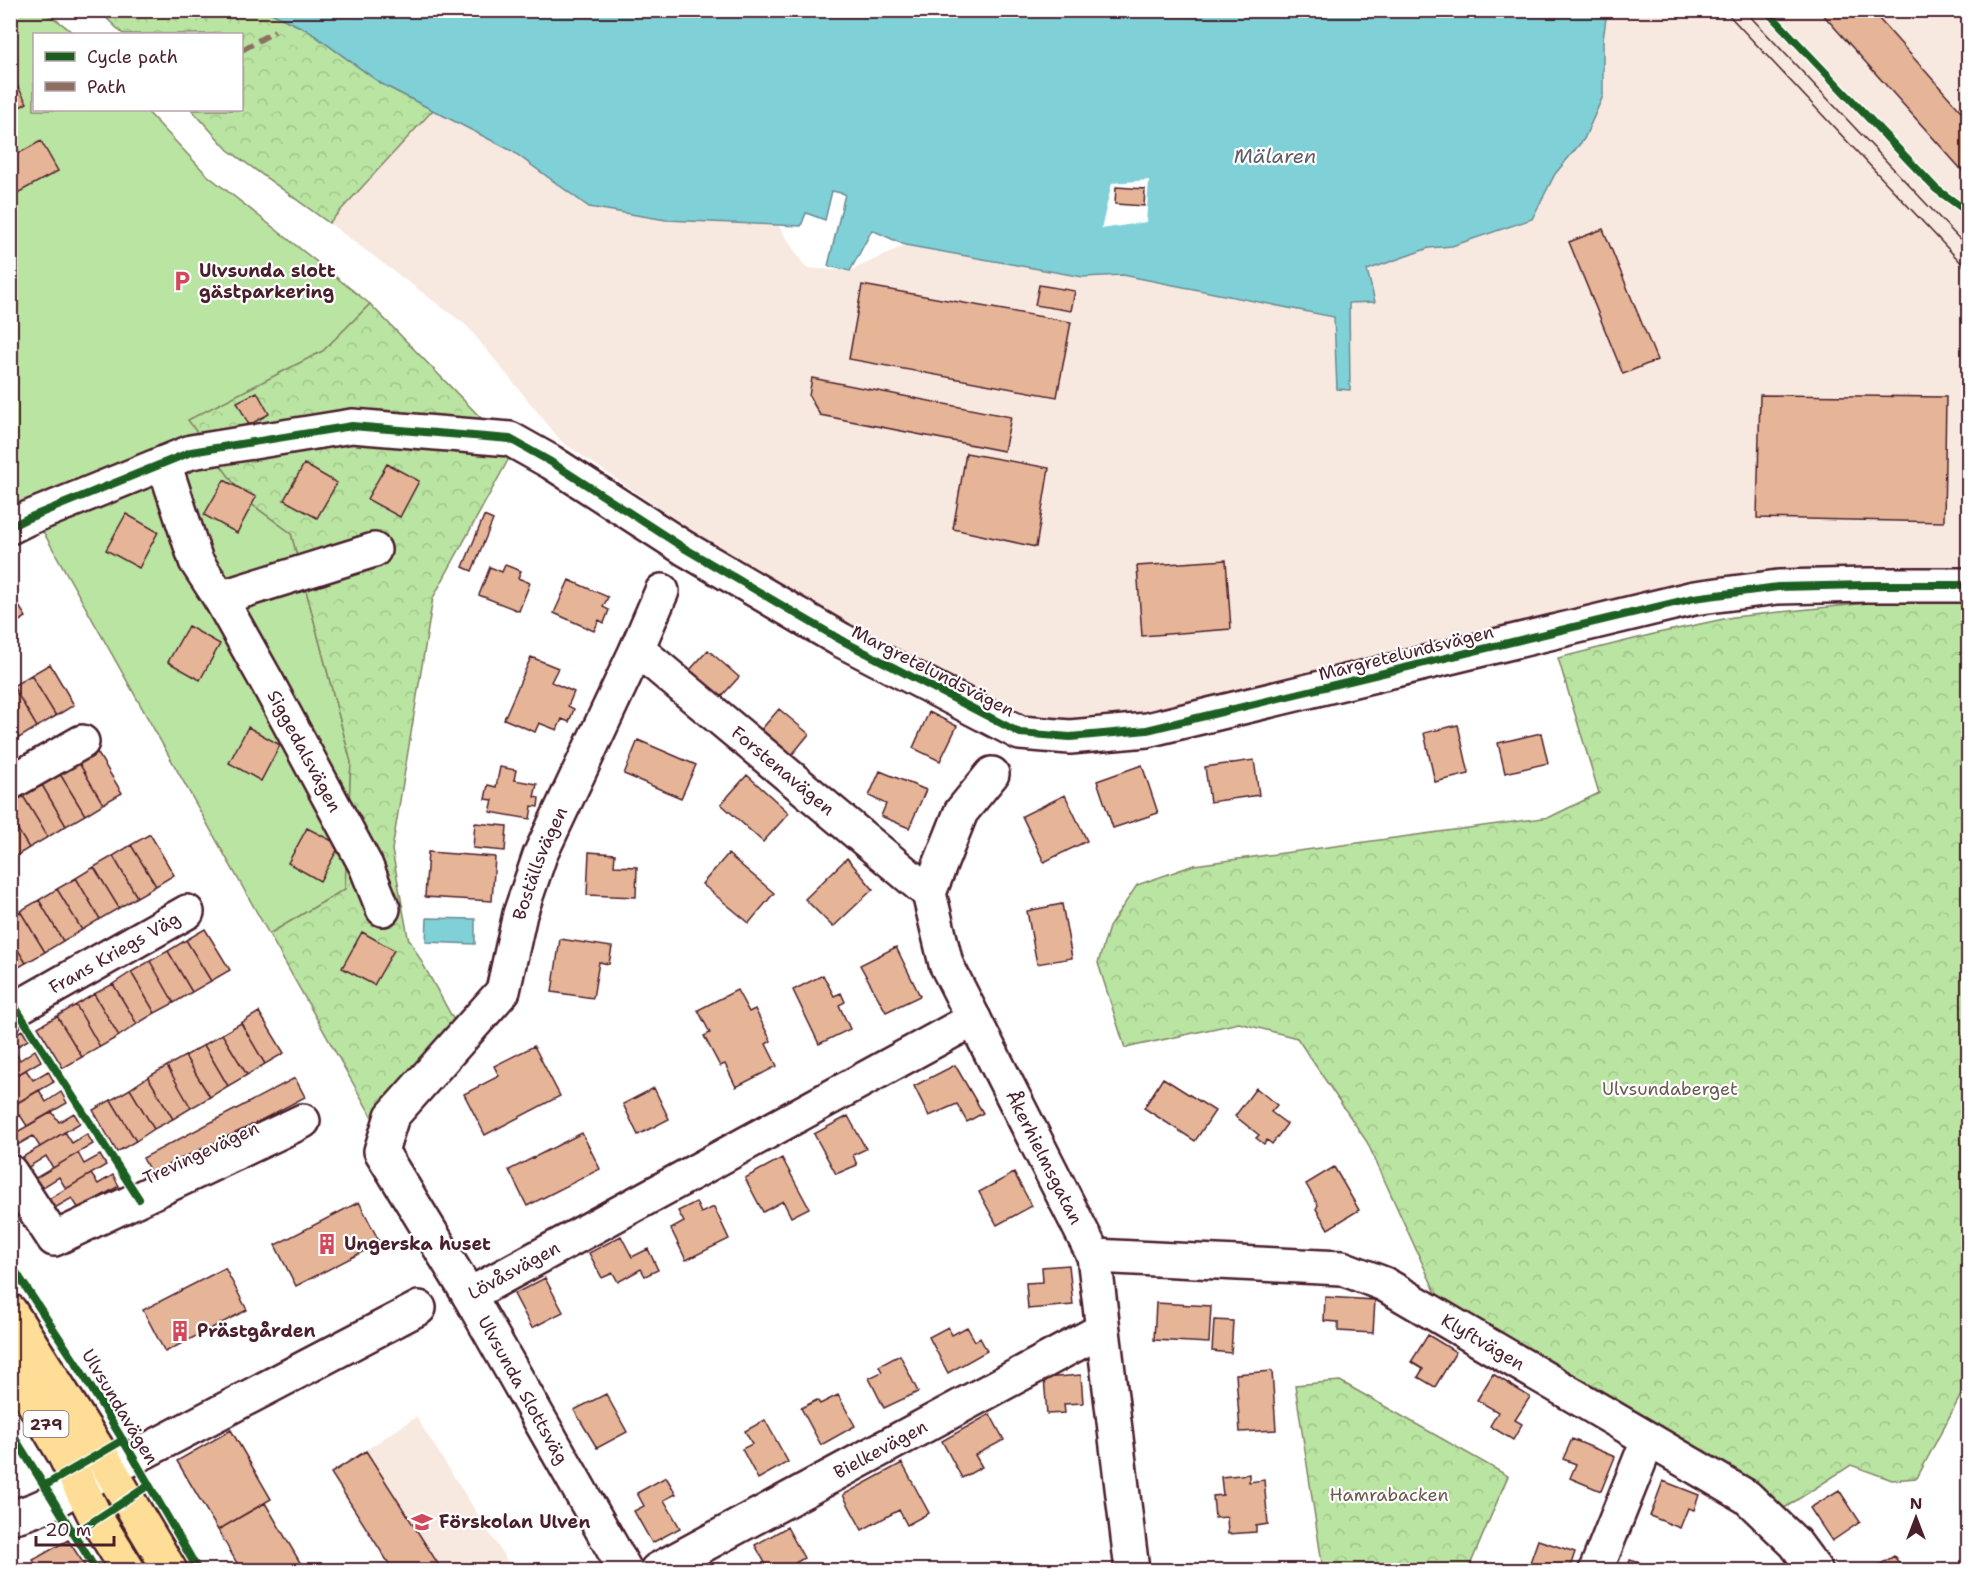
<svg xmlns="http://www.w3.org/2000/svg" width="1979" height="1581" viewBox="0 0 1979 1581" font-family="'Shantell Sans',sans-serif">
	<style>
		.built { fill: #f8e9e0 }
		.green { fill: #b9e4a1; stroke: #828266; stroke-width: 1.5 }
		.forest { fill: url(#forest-crowns); stroke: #828266; stroke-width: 1.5 }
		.water { fill: #80d1d7; stroke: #6a8a92; stroke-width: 1.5 }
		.pier { fill: #fff }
		.building { fill: #e6b598; stroke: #4a1f2b; stroke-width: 1.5 }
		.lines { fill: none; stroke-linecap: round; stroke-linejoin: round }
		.minor-casing { stroke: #4a1f2b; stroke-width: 38 }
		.major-casing { stroke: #4a1f2b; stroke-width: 38 }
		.minor { stroke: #fff; stroke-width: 33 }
		.major { stroke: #fede96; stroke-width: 33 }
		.tram { stroke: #4a1f2b; stroke-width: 1.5 }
		.quiet { stroke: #8d6e63; stroke-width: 6; stroke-dasharray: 12 6; stroke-linecap: butt }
		.cycleway-casing { stroke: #fff; stroke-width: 11 }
		.cycleway { stroke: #1b5e20; stroke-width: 8 }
		.labels { text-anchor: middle; stroke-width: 4.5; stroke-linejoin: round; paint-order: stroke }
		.shield { fill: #fff; stroke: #80626b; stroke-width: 1.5 }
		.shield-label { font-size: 16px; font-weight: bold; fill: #4a1f2b }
		.poi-label { font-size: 18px; font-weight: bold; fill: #4a1f2b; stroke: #fff; text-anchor: start }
		.street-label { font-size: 18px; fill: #4a1f2b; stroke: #fff }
		.park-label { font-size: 18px; fill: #6b5a4e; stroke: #fff }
		.water-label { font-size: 20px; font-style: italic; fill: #5d5d67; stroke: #fff }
	</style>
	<defs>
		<pattern id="forest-crowns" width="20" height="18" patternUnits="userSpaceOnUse" patternTransform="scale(1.5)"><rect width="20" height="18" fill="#b9e4a1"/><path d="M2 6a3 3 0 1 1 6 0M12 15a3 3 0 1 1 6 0" fill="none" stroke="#a1c38b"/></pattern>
	</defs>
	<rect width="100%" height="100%" fill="#fff"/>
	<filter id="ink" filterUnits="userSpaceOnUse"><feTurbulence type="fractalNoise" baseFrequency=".0167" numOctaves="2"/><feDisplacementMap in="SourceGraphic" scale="12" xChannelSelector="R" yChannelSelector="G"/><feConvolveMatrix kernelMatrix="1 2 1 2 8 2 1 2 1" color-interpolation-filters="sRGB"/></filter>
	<g filter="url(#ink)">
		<!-- built -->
		<path class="built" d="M1607,11H1968V567L1867,566L1777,569L1691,580L1144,712L1070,719L1025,715L850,624L694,532L562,442L467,326L329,223L433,110L512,151L589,207L667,220L778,225L806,268L850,271L905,245L1083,277L1123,275L1334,317L1337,389L1350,390L1349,302L1367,270L1429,248L1452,246L1532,219L1555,174L1584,139L1603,40Z
			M416,1417L513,1570H393L331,1473Z"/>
		<!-- green -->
		<path class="green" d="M11,11C43,11 50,12 74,34H34V110H146L207,175L370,304L323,351L189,420L246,500L291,533L351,762L345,889L269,934L27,503L11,511Z"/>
		<!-- forest -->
		<path class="forest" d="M99,11H267L307,30L382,84L433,110L329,223L228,150L192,110H242V34H123Z
			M370,304L513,451L433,598L392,850L408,937L456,1024L372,1117L269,934L345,889L351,762L291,533L246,500L188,420L323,351Z
			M1867,603H1968V1387L1962,1393L1917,1478L1892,1480L1851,1465L1783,1509L1754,1485L1440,1302L1367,1142L1297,1038L1239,1023L1125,1048L1098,963L1109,927L1137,885L1194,865L1550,817L1599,793L1558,658L1658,633L1733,617Z
			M1340,1381L1508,1476L1468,1570H1323L1295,1385Z"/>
		<!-- water -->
		<path class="water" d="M267,11H1607L1603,40V96L1584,139L1555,174L1532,219L1452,246L1429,248L1367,270L1375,302L1349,303L1350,390L1337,389L1334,317L1123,275L1083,277L905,245L872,230L850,271L828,266L845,194L832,191L825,220L806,213L801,226L666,220L589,207L512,151L382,84L307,30Z
			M427,918L475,919V944L426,942Z"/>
		<!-- pier -->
		<path class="pier" d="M1149,180L1146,222L1101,229L1112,183Z"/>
		<!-- building -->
		<path class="building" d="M1819,10H1871L1968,119V177Z
			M10,73L27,103L20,107L10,91Z
			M41,141L58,171L10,197V158Z
			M1116,187L1145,189L1144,206L1115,204Z
			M1603,229L1657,360L1623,374L1569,242Z
			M862,285L1071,322L1057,397L849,359Z
			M1039,285L1075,291L1071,311L1035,305Z
			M812,378L1011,417L1004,451L820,415L809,396Z
			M257,392L269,414L249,425L237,402Z
			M1760,395L1946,397L1944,522L1757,518Z
			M966,453L1049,468L1036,547L953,529Z
			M304,464L337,483L317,518L284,500Z
			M387,464L419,481L400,517L367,499Z
			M224,480L256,497L237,533L204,515Z
			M126,514L158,532L139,568L106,550Z
			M484,516L493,520L472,571L463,567Z
			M1226,560L1231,629L1142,636L1137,566Z
			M505,565L521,571L518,578L530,583L519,611L479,595L490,567L502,572Z
			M569,580L608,597L603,607L609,610L604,623L599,620L594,631L554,613Z
			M10,592L26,617L10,627Z
			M188,626L220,644L200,680L168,662Z
			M708,650L739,677L720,698L689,671Z
			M531,657L558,668L551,682L574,692L568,706L574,709L569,722L562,719L557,730L539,723L535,732L504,719Z
			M50,664L74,705L56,716L31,675Z
			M31,675L56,716L37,727L13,686Z
			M13,686L37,727L19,738L10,724V687Z
			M779,709L809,734L791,756L760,731Z
			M929,712L957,726L940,761L913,748Z
			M10,724L19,738L10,743Z
			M1458,725L1469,774L1435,782L1424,733Z
			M248,727L280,745L261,781L229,763Z
			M1541,733L1548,763L1505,773L1498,743Z
			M638,740L696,765L681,798L624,774Z
			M97,752L122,793L103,804L79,763Z
			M1254,760L1259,795L1210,802L1205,767Z
			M79,763L103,804L85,815L60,774Z
			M1142,765L1158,813L1113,828L1097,781Z
			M500,767L516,770L514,780L537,784L534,797L539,798L538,807L532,806L530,819L490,812L493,800L485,799L488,785L496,787Z
			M880,771L926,790L909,828L881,816L886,804L869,796Z
			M60,774L85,815L66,826L42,785Z
			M747,775L789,813L763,842L721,804Z
			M42,785L66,826L48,837L23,796Z
			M1065,795L1087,841L1044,862L1022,816Z
			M23,796L48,837L29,848L10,817V804Z
			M10,817L29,848L11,859H10Z
			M475,823L507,826L505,851L473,848Z
			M307,828L340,845L320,881L288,863Z
			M150,834L174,875L156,886L131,845Z
			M131,845L156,886L137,897L113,856Z
			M428,852L495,857L492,901L425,897Z
			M589,852L615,854L614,866L637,867L636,897L587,895Z
			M728,854L774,893L749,923L702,884Z
			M113,856L137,897L119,908L94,867Z
			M847,858L873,889L833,927L805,899Z
			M94,867L119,908L100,919L76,878Z
			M76,878L100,919L82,930L57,889Z
			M57,889L82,930L63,941L39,900Z
			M39,900L63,941L45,952L20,911Z
			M1062,904L1072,958L1037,964L1027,911Z
			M20,911L45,952L26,963L10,937V917Z
			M205,929L230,970L211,981L186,940Z
			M362,932L394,950L374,985L342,968Z
			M10,937L26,963L10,972Z
			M560,939L612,947L609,964L599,962L593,998L552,992Z
			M186,940L211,981L192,992L168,951Z
			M896,947L920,996L886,1012L860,965Z
			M168,951L192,992L174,1003L150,961Z
			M150,961L174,1003L155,1013L131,972Z
			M131,972L155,1013L137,1024L113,984Z
			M823,975L834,996L841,993L845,1002L839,1005L850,1029L819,1044L793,990Z
			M113,984L137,1024L119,1036L94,994Z
			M737,990L749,1012L755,1009L771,1041L766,1044L777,1066L736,1087L725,1064L720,1066L704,1036L710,1033L698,1010Z
			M94,994L119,1036L100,1047L76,1005Z
			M76,1005L100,1047L82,1057L57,1016Z
			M259,1012L284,1053L265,1064L241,1023Z
			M57,1016L82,1057L63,1068L38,1027Z
			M241,1023L265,1064L247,1075L222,1034Z
			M22,1030L28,1040L10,1051V1037Z
			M222,1034L247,1075L228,1086L204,1045Z
			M204,1045L228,1086L210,1097L185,1056Z
			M534,1046L560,1096L485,1135L464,1094L499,1076L494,1066Z
			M13,1049L20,1060L35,1050L41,1061L10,1079V1051Z
			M185,1056L210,1097L191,1108L167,1066Z
			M955,1065L983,1113L967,1122L957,1104L929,1116L914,1086Z
			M167,1066L191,1108L173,1119L148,1077Z
			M26,1070L33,1080L48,1071L54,1082L14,1105L10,1099V1079Z
			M148,1077L173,1119L154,1129L130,1089Z
			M295,1078L305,1097L153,1177L143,1158Z
			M1163,1078L1215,1111L1195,1141L1144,1108Z
			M654,1088L669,1119L638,1135L623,1104Z
			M1256,1088L1277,1105L1271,1112L1287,1124L1272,1144L1267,1140L1264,1144L1256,1138L1259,1135L1235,1116Z
			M130,1089L154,1129L136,1141L111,1100Z
			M39,1090L46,1102L61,1092L67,1103L27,1126L20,1115L10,1121V1107Z
			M111,1100L136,1141L117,1152L93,1110Z
			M52,1112L59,1122L74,1113L80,1123L40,1147L33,1136L14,1147L10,1142V1136Z
			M848,1116L866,1149L853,1155L857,1165L836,1174L814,1134Z
			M65,1132L72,1143L87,1134L93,1144L53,1168L46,1156L27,1168L21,1158Z
			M582,1133L600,1169L527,1206L509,1170Z
			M78,1153L84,1164L100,1155L106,1165L66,1189L59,1177L40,1189L34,1179Z
			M782,1158L809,1208L791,1217L783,1201L763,1212L745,1178Z
			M1334,1167L1359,1210L1328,1229L1316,1209L1318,1205L1306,1184Z
			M1014,1173L1032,1206L997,1225L979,1192Z
			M91,1174L98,1184L113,1175L119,1186L79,1209L72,1198L53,1209L47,1200Z
			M359,1202L380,1243L296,1286L275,1245Z
			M696,1202L701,1213L714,1207L729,1239L686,1260L671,1229L684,1222L678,1211Z
			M621,1236L632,1257L648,1249L658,1270L645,1276L641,1269L618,1282L613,1273L602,1278L589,1253Z
			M1069,1265L1073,1305L1028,1309L1026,1283L1043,1282L1042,1267Z
			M225,1268L247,1310L165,1352L143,1310Z
			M545,1278L563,1312L532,1328L514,1294Z
			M1325,1297L1375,1300L1373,1333L1338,1331V1322L1324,1321Z
			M1156,1303L1211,1306L1209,1343L1154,1340Z
			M1214,1320L1233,1321L1231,1353L1212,1351Z
			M948,1327L952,1335L967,1327L975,1341L980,1338L987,1351L948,1373L929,1337Z
			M1428,1335L1456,1352L1435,1387L1418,1377L1423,1369L1411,1362Z
			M900,1355L918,1392L884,1408L869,1378L882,1372L879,1366Z
			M1272,1371L1276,1430L1240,1432L1236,1374Z
			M1493,1374L1530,1397L1515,1420L1522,1424L1513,1440L1490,1426L1498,1412L1477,1400Z
			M1081,1375L1083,1403L1064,1404L1065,1413L1047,1414L1044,1378Z
			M606,1394L627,1432L597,1448L574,1410Z
			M838,1395L855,1426L821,1445L801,1408L817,1400L820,1404Z
			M990,1414L1004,1440L975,1455L982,1467L962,1478L942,1441Z
			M765,1420L788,1462L758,1479L742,1449L752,1444L745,1431Z
			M231,1430L271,1499L218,1530L177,1461Z
			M1572,1439L1615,1457L1601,1491L1570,1478L1576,1464L1563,1459Z
			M366,1451L442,1570H393L331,1473Z
			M902,1463L929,1513L907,1525L899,1510L862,1530L843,1495Z
			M1249,1474V1482L1264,1480L1268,1524L1256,1526V1532L1228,1534L1227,1517L1215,1518L1213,1496L1223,1495L1221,1477Z
			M666,1477L676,1494L664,1500L680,1528L652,1543L634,1511L644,1506L637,1493Z
			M1663,1481L1699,1495L1694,1510L1688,1508L1680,1528L1650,1516Z
			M1839,1490L1860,1522L1832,1541L1810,1508Z
			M265,1503L301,1564L289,1570H241L218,1530Z
			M787,1527L804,1558L785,1569L786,1570H769L755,1545Z
			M68,1540L88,1570H39L33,1560Z
			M1538,1540L1575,1552L1569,1570H1534L1528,1568Z
			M1894,1556L1904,1570H1871Z
			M1630,1560L1664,1570H1627Z
			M718,1563L722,1570H705Z"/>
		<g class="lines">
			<defs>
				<g id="minor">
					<path id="s1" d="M164,463L196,561L220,598L266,680L366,866L383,909"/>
					<path d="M10,527L26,519L191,452L352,426L510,439L551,462L684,548L841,640L1020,733L1070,737L1147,730L1694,598L1778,587L1867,585H1968"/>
					<path d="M220,598L374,550"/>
					<path id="s2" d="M637,649L929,893"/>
					<path id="s3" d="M992,774L961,812L929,893L946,964L1094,1256L1132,1570"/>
					<path d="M10,783L82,742"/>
					<path id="s4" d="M10,1012L187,912"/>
					<path d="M10,1172L54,1239L303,1121"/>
					<path id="s5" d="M1094,1256L1342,1268L1384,1284L1747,1497L1795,1543L1815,1570"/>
					<path id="s6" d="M469,1295L974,1019"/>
					<path d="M10,1517C36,1512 57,1500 79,1486L419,1308"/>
					<path id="s7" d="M625,1570L469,1295L381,1151L392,1116L503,991L520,914L540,855L637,649L662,591"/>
					<path id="s8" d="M657,1570L1102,1330"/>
					<path d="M1596,1570L1648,1440"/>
				</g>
				<path id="major" d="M10,1311L100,1453L170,1570
					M10,1363L64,1454L97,1520L128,1570"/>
			</defs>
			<!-- minor casing -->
			<use href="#minor" class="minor-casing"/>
			<!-- major casing -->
			<use href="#major" class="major-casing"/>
			<!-- minor -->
			<use href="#minor" class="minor"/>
			<!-- major -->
			<use href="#major" class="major"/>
			<!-- tram -->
			<path class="tram" d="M1724,10L1968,270
				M1744,10L1968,248"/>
			<!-- quiet -->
			<path class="quiet" d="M242,50L275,31"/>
			<defs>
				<path id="cycleway" d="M1766,10L1936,189L1968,212
					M10,527L26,519L191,452L352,426L510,439L551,462L684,548L841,640L1020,733L1070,737L1147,730L1694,598L1778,587L1867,585H1968
					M10,999L139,1199
					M10,1263L81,1371L133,1457L198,1570
					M10,1430L96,1570
					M44,1486L123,1440
					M74,1534L149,1485"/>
			</defs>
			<!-- cycleway casing -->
			<use href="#cycleway" class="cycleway-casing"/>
			<!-- cycleway -->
			<use href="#cycleway" class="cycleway"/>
		</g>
	</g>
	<!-- icons -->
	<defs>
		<symbol id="parking-bare" viewBox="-9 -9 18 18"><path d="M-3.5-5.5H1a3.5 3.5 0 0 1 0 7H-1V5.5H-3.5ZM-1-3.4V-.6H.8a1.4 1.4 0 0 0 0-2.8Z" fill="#d1495b" stroke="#fff" stroke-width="2.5" paint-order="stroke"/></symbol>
		<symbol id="building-bare" viewBox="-9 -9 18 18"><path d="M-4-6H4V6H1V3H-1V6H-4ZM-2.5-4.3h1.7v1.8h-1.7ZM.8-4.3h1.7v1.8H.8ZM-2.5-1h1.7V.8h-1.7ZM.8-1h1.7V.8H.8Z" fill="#d1495b" stroke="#fff" stroke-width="2.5" paint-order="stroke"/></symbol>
		<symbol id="school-bare" viewBox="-9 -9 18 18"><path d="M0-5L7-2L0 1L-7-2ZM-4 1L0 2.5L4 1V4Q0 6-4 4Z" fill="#d1495b" stroke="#fff" stroke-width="2.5" paint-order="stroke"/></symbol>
	</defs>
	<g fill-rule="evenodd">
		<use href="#parking-bare" x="167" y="266" width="30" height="30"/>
		<use href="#building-bare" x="312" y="1229" width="30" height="30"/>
		<use href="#building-bare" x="165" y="1316" width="30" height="30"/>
		<use href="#school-bare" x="407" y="1507" width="30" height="30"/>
	</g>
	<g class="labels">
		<!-- shield labels -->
		<rect class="shield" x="23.5" y="1411" width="45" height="26" rx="4.5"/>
		<g class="shield-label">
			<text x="46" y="1430">279</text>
		</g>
		<!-- poi labels -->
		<g class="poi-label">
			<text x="199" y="277">Ulvsunda slott<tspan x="199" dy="21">gästparkering</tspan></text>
			<text x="344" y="1250">Ungerska huset</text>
			<text x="197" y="1337">Prästgården</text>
			<text x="439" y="1528">Förskolan Ulven</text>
		</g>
		<!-- street labels -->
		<g class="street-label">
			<text transform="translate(1406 653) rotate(-14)" y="6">Margretelundsvägen</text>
			<text transform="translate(933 671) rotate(27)" y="6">Margretelundsvägen</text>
			<text dy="6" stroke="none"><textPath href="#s1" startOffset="322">Siggedalsvägen</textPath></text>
			<text dy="6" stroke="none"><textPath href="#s2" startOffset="190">Forstenavägen</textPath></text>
			<text dy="6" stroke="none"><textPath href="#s7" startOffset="822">Boställsvägen</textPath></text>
			<text dy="6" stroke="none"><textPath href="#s4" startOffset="120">Frans Kriegs Väg</textPath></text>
			<text transform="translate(201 1153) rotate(-25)" y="6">Trevingevägen</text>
			<text dy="6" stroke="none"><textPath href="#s3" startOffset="426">Åkerhielmsgatan</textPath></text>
			<text dy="6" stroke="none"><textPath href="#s6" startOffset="51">Lövåsvägen</textPath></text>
			<text dy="6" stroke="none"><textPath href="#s5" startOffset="408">Klyftvägen</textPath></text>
			<text transform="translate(523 1390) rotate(61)" y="6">Ulvsunda Slottsväg</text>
			<text transform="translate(120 1407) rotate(59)" y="6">Ulvsundavägen</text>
			<text dy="6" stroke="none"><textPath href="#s8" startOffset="254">Bielkevägen</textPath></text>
		</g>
		<!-- park labels -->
		<g class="park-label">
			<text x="1670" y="1095">Ulvsundaberget</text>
			<text x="1389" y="1501">Hamrabacken</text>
		</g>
		<!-- water labels -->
		<g class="water-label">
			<text x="1275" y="163">Mälaren</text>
		</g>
	</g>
	<!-- margin -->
	<rect width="1979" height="1581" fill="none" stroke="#fff" stroke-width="36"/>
	<rect x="18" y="18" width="1943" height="1545" fill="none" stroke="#4a1f2b" stroke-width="2" filter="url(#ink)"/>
	<!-- legend -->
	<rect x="33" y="33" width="210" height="78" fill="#ffffff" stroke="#b7a5aa" stroke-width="1.5"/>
	<rect x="45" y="52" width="30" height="9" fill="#1b5e20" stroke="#b7a5aa" stroke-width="1.5"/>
	<text x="87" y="63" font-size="18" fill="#4a1f2b">Cycle path</text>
	<rect x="45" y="82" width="30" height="9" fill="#8d6e63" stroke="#b7a5aa" stroke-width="1.5"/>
	<text x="87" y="93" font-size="18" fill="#4a1f2b">Path</text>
	<!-- north arrow -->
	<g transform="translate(1916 1518)" stroke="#ffffff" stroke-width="4.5" paint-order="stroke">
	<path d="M0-4.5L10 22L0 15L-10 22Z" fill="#4a1f2b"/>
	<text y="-9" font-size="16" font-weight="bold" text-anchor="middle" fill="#4a1f2b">N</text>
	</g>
	<!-- scale -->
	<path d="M36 1536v9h78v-9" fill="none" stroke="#4a1f2b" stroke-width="3"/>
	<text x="45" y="1536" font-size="18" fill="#4a1f2b" stroke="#ffffff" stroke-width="4.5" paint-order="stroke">20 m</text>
</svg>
